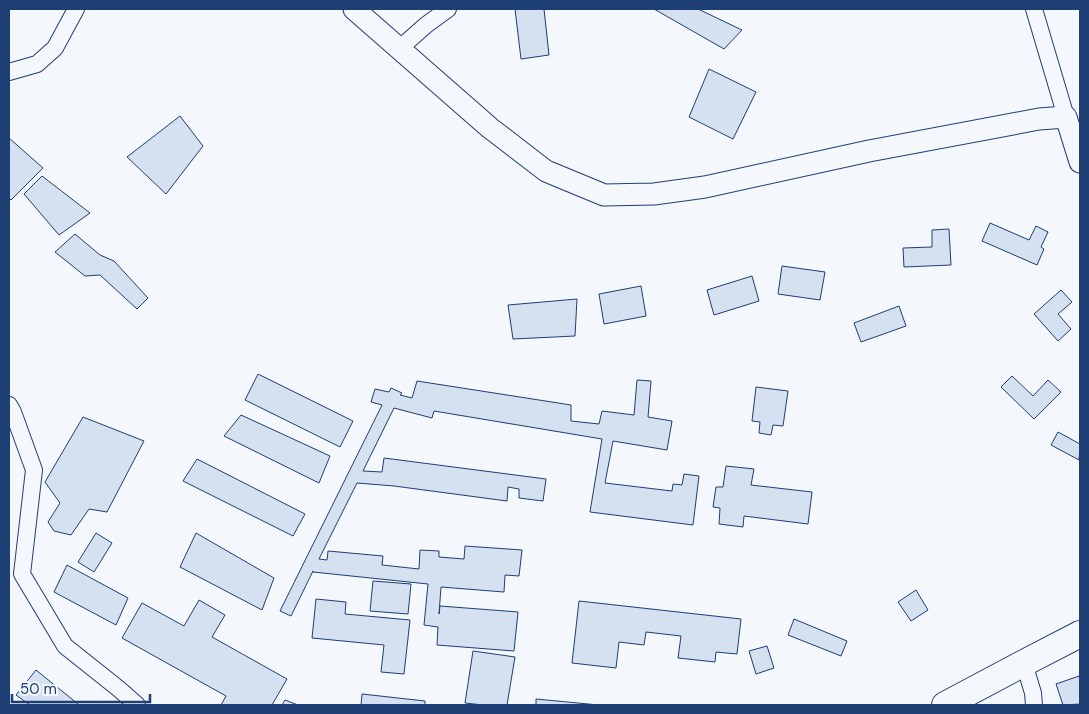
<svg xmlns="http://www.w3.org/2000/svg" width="1089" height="714" viewBox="0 0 1089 714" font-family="'DM Sans',sans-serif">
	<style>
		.building { fill: #d5e0f0; stroke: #1d3f73 }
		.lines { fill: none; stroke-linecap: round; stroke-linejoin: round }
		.minor-casing { stroke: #1d3f73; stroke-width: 18 }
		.tertiary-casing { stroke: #1d3f73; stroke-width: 23 }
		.primary-casing { stroke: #1d3f73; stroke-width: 28 }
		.minor { stroke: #f4f7fb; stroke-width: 16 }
		.tertiary { stroke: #f4f7fb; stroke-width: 21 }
		.primary { stroke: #f4f7fb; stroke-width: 26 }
	</style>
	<rect width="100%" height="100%" fill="#f4f7fb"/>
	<!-- building -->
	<path class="building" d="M515,9H544L549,55L521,59Z
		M654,9H698L742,30L724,49Z
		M709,69L756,92L733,139L689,117Z
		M180,116L203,146L166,194L127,157Z
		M9,138L43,168L11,200L9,198Z
		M42,176L90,213L59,235L24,194Z
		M990,223L1029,240L1036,226L1048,232L1041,247L1044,249L1037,265L982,241Z
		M949,229L951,265L904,267L903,248L932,247V230Z
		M75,234L100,255L114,261L148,298L137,309L100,275L85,276L55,252Z
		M782,266L825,272L820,300L778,294Z
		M752,276L759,301L714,315L707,290Z
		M641,286L646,316L604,324L599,294Z
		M1061,290L1072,302L1058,314L1071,329L1058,341L1034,314Z
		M577,299L575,336L513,339L508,305Z
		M899,306L906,326L861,342L854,323Z
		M258,374L353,421L340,447L245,400Z
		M1012,376L1033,396L1048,380L1061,392L1034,419L1001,387Z
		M637,380L651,381L648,417L672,421L667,450L613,441L605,483L672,491L673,484L682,485L684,474L699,476L693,525L590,512L602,439L434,411L432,418L394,408L363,471L382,472L384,458L546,479L543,501L519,498V489L508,487L507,501L394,486L357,483L319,559L327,560L328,551L383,556L382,565L419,569L420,550L439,551V557L464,559L465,546L522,550L519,576L505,575L504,592L441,587L439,614L440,606L518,612L514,651L437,645L438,627L424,625L428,584L313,572V571L291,616L280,611L382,405L371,402L375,389L389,392L391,388L402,393L400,395L412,398L417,381L571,405V421L599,424L602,411L634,415Z
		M756,387L788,391L783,426L773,425L771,435L759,433L760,422L752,421Z
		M241,415L330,456L319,483L224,436Z
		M83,417L144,441L107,512L89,509L71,535L54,531L48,522L60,503L45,482Z
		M1058,432L1080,444L1079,460L1051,445Z
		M197,459L305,514L293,536L183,481Z
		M726,466L754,469L751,485L812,492L808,524L744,516L743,527L719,524L720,508L713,507L716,487H723Z
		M96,533L112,543L94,572L78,562Z
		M196,533L274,578L262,610L180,567Z
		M67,565L128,598L116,625L54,592Z
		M373,581L411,584L408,614L370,611Z
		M916,590L928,610L911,621L898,602Z
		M316,599L346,602L345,614L410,620L404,674L381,672L384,645L312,638Z
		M199,600L225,615L212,637L287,679L272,705H221L226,696L122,638L142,603L184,626Z
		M579,601L741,619L737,654L716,652L715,662L678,658L681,636L646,632L644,645L619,642L616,668L572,663Z
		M794,619L847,641L841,656L788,635Z
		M767,646L774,668L756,674L749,651Z
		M473,651L515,657L507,705H483L465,703Z
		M36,670L78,704L77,705H30L16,695Z
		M1079,676L1080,681V704L1063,705L1056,684Z
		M362,694L425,701V705H361Z
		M536,699L599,705H536Z
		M285,700L298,705H282Z"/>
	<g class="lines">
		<defs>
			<path id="minor" d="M1034,9L1066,117
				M399,49L426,25L448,9
				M9,72L37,64L55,48L76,9
				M9,405L13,412L34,470L22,574L65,646L119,689L137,705
				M1024,663L1033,693L1034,705"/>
			<path id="tertiary" d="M354,9L490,128L546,171L604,195L654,194L705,187L869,151L1039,119L1066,117L1080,162"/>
			<path id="primary" d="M945,705L1024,663L1080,634"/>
		</defs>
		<!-- minor casing -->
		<use href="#minor" class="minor-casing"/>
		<!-- tertiary casing -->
		<use href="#tertiary" class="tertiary-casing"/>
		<!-- primary casing -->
		<use href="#primary" class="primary-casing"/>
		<!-- minor -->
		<use href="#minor" class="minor"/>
		<!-- tertiary -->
		<use href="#tertiary" class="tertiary"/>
		<!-- primary -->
		<use href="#primary" class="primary"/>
	</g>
	<!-- border -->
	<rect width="1089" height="714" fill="none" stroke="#1d3f73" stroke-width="20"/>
	<!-- scale -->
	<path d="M12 694v8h138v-8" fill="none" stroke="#1d3f73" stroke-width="2.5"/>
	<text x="20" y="694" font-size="15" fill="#1d3f73" stroke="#f4f7fb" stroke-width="4" paint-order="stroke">50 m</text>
</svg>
